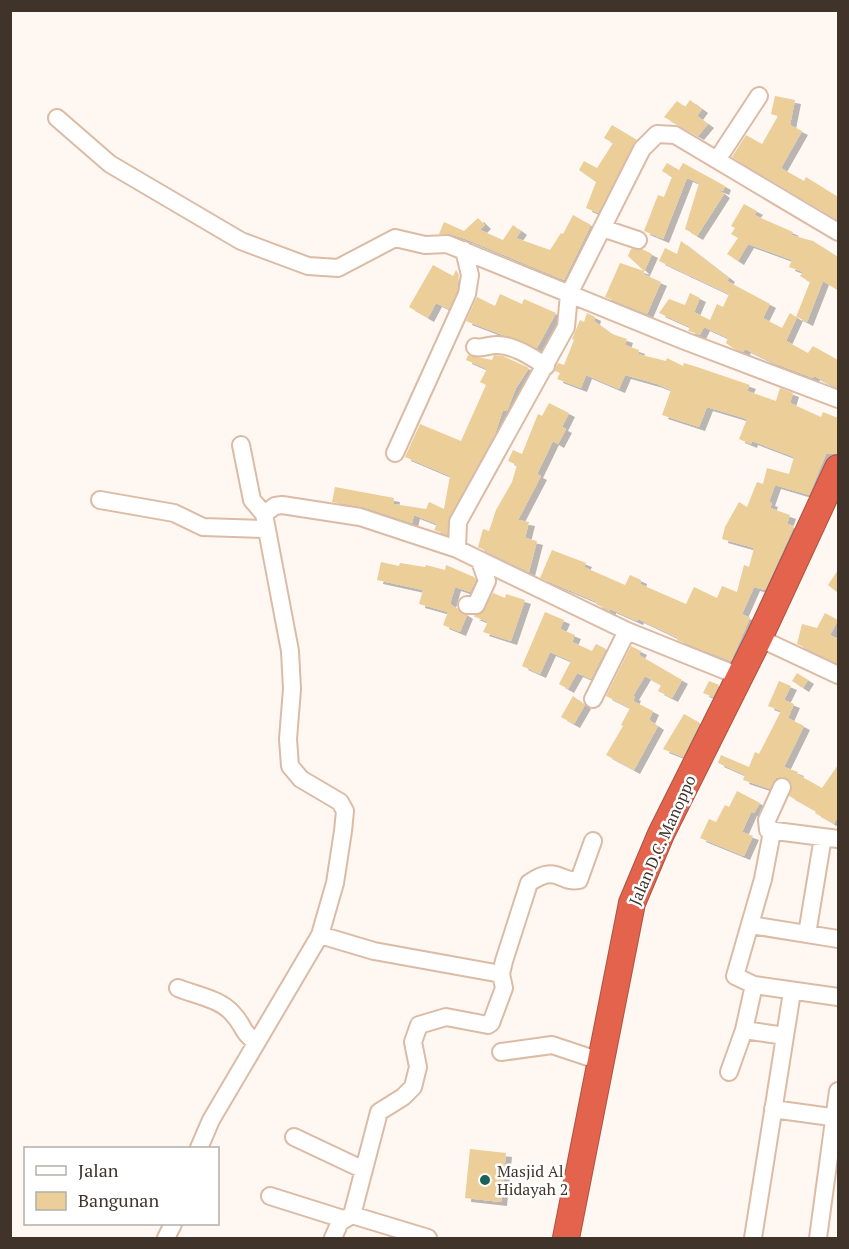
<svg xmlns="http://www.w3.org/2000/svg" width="849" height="1249" viewBox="0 0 849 1249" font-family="'PT Serif',serif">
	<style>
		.building { fill: #ebce98; filter: url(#shadow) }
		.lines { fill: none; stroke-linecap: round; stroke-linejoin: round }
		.minor-casing { stroke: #dcbba5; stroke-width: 20 }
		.highway-casing { stroke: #aa5341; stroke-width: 28 }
		.minor { stroke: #fff; stroke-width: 16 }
		.highway { stroke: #e3634d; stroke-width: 26 }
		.poi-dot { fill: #18635a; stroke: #fff; stroke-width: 2 }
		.labels { text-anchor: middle; stroke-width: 5; stroke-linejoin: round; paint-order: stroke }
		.street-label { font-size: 16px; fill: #40342a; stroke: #fff }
		.poi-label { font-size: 16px; fill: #40342a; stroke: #fff; text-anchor: start }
	</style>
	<defs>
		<filter id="shadow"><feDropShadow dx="6" dy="4" stdDeviation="0" flood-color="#0004"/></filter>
	</defs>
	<rect width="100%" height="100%" fill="#fef7f2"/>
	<!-- building -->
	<path class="building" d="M775,96L795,100L790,125L802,131L781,168L804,181L806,177L838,197V220L732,157L746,135L762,144L778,116L771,114Z
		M690,100L702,109L697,116L708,124L698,136L664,117L677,101L685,107Z
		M612,125L637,140L598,213L586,208L596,182L579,170L584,161L597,168L613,143L604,138Z
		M667,163L679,170L683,163L725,186L723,191L716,188L724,194L697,236L685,229L699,183L687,178L663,239L644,231L658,195L664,197L672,177L662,171Z
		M744,204L757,211L754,215L793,232L791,235L813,241L838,257V290L823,281L807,322L797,317L786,341L808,353L813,346L838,360V388L814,376L813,378L774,363L745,349L743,352L733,348L726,343L728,338L704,327L700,335L692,332L688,331L690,327L659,313L669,299L685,305L690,293L700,298L694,312L710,320L717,304L723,307L729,294L659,261L665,248L677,254L681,241L729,278L727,281L770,304L763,318L782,328L790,313L796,317L810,282L800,276L803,272L789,267L792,260L748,244L738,261L727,254L738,238L731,234L735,228L731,226Z
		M573,215L591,225L564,280L468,240L450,234H439L444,222L464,231L478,218L485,225L480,230L503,240L513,225L521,231L516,238L550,250L561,233L563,234Z
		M631,249H642L652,254L643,274L661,282L647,314L605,297L620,263L644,271L628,256Z
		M433,265L453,276L456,270L459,275L457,291L449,309L436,303L428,318L409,307Z
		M500,294L522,304L524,299L556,313L537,348L466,321L477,297L495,306Z
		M587,313L595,317L594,321L612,334L627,339L625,345L639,350L638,354L666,361L667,358L683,366L684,363L697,367L750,385L747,391L776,401L780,388L793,393L790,403L821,417L823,412L838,418V453L826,454L809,495L775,485L769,502L772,503L770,508L790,515L787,524L794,526L765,590L754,587L742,614L750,618L731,661L677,640L678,638L638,619L637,621L610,609V611L596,604L597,602L540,578L552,550L586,563L584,567L625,585L630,575L641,580L640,584L686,604L694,587L717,598L722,586L737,592L744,565L749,567L754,548L722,539L725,527L739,502L747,507L757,482L763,484L767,468L789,474L794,457L752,441L751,444L739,439L747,419L707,407L699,427L662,415L671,390L657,384L625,375L619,389L586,375L581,388L557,379L560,373L555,371L556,366L558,363L564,365L574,340L572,339L580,320L584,322Z
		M468,355L492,360L494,355L503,356L529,368L516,388L507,411L503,410L495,434L449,517L447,535L434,530L437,524L414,515L412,523L363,507L332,502L335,487L394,498L393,504L426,509L429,502L444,509L450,476L405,457L420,424L461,441L486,385L480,382L487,369L466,360Z
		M549,403L569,413L562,427L566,429L558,444L553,441L537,474L541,476L518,520L529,522L525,538L537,541L529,572L478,547L483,529L489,531L496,510L512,482L517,465L508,461L513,450L522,454L538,414L542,416Z
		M381,562L399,566L400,563L425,567L426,565L445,570L446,565L474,577L476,580L470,592L455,587L450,604L467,615L460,632L443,625L448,612L419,604L423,590L377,580Z
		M838,570V593L828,585Z
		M493,593L505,598L506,594L525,600L511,641L483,632L488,622L473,616L482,613Z
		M545,612L564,620L560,629L575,635L572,642L592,651L596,644L606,649L591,679L577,673L568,689L559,684L571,661L550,652L540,674L522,666Z
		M825,613L838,620L830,635L838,639V664L797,644L802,624L817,628Z
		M631,646L641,651L639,655L682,680L672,698L658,691L661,685L645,676L633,696L635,697L633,701L653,711L649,720L658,726L634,770L606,755L623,726L621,725L630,708L606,696Z
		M797,673L808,680L803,688L792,681Z
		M709,681L719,685L713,697L703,693Z
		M779,681L791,686L784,700L794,704L788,718L804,726L784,767L798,772L797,774L822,788L838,765V816L834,824L815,813L816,811L789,796L792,785L787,778H776L770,789L743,780L745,775L718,763L721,755L749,767L755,752L759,754L781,711L768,706Z
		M573,696L585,705L574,724L561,717Z
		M684,714L700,723L683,757L663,749Z
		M737,791L760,803L754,813L751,812L742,832L753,836L744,856L700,838L709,819L716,822L725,805L729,807Z
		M470,1149L506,1153L501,1202L465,1198Z"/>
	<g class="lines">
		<defs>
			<path id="minor" d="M57,118L110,164L241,241L308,266L338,268L395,238L425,245L447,244L685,341L838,399
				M717,160L759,96
				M602,228L638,240
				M475,347C484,349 489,344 498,345C516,346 531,357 546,366
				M241,445L252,500L264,514
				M395,453L467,294L470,275L464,250
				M100,500L174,513L203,527L264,529
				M467,605H476L487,581L480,561
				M759,638L838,675
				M739,676L627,631L457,549L458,522L566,327L569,294L642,149L657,134L675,135L838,232
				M593,699L627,631
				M782,787L767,820L768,830L838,839
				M772,832L763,879L735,976L754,985L838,997
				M751,925L838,939
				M807,934L823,837
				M320,935L374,951L501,974
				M178,988C195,995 221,999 233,1014C244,1025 241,1032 256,1042
				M744,1030L785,1036
				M501,1052L552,1045L600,1061
				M729,1072L744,1030L754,985
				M773,1109L838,1118
				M294,1137L364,1170
				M199,1148L211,1120L320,935L335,883L343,831L345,811L340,802L301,779L290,766L288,739L292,689L290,651L264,514L275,506L282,505L360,517L457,549
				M270,1196L343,1219
				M352,1215L379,1112L403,1097L413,1087L418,1067L413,1042L419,1025L446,1017L488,1025L491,1023L504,988L501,974L504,961L529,883C558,863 560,884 579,880L593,841
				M166,1238L173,1224
				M333,1238L340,1222L352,1215L428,1238
				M753,1238L792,992
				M818,1238L838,1091"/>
			<path id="highway" d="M566,1238L632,903L661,834L759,638L838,468"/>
		</defs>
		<!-- minor casing -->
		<use href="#minor" class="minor-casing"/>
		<!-- highway casing -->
		<use href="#highway" class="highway-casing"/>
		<!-- minor -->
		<use href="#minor" class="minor"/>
		<!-- highway -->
		<use href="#highway" class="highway"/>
	</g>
	<!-- markers -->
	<circle class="poi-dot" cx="485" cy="1180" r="6"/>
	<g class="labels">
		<!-- street labels -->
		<g class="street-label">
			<text transform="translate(662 840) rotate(-66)" y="6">Jalan D.C. Manoppo</text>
		</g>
		<!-- poi labels -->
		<g class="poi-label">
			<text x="497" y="1177">Masjid Al<tspan x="497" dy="18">Hidayah 2</tspan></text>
		</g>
	</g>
	<!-- border -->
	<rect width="849" height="1249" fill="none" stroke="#40342a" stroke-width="24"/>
	<!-- legend -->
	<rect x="24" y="1147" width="195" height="78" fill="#ffffff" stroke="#b3aeaa" stroke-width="1.5"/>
	<rect x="36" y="1166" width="30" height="9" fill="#ffffff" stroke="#b3aeaa" stroke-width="1.5"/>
	<text x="78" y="1177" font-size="18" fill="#40342a">Jalan</text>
	<rect x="36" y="1192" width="30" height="18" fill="#ebce98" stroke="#b3aeaa" stroke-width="1.5"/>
	<text x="78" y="1207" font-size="18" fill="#40342a">Bangunan</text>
</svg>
